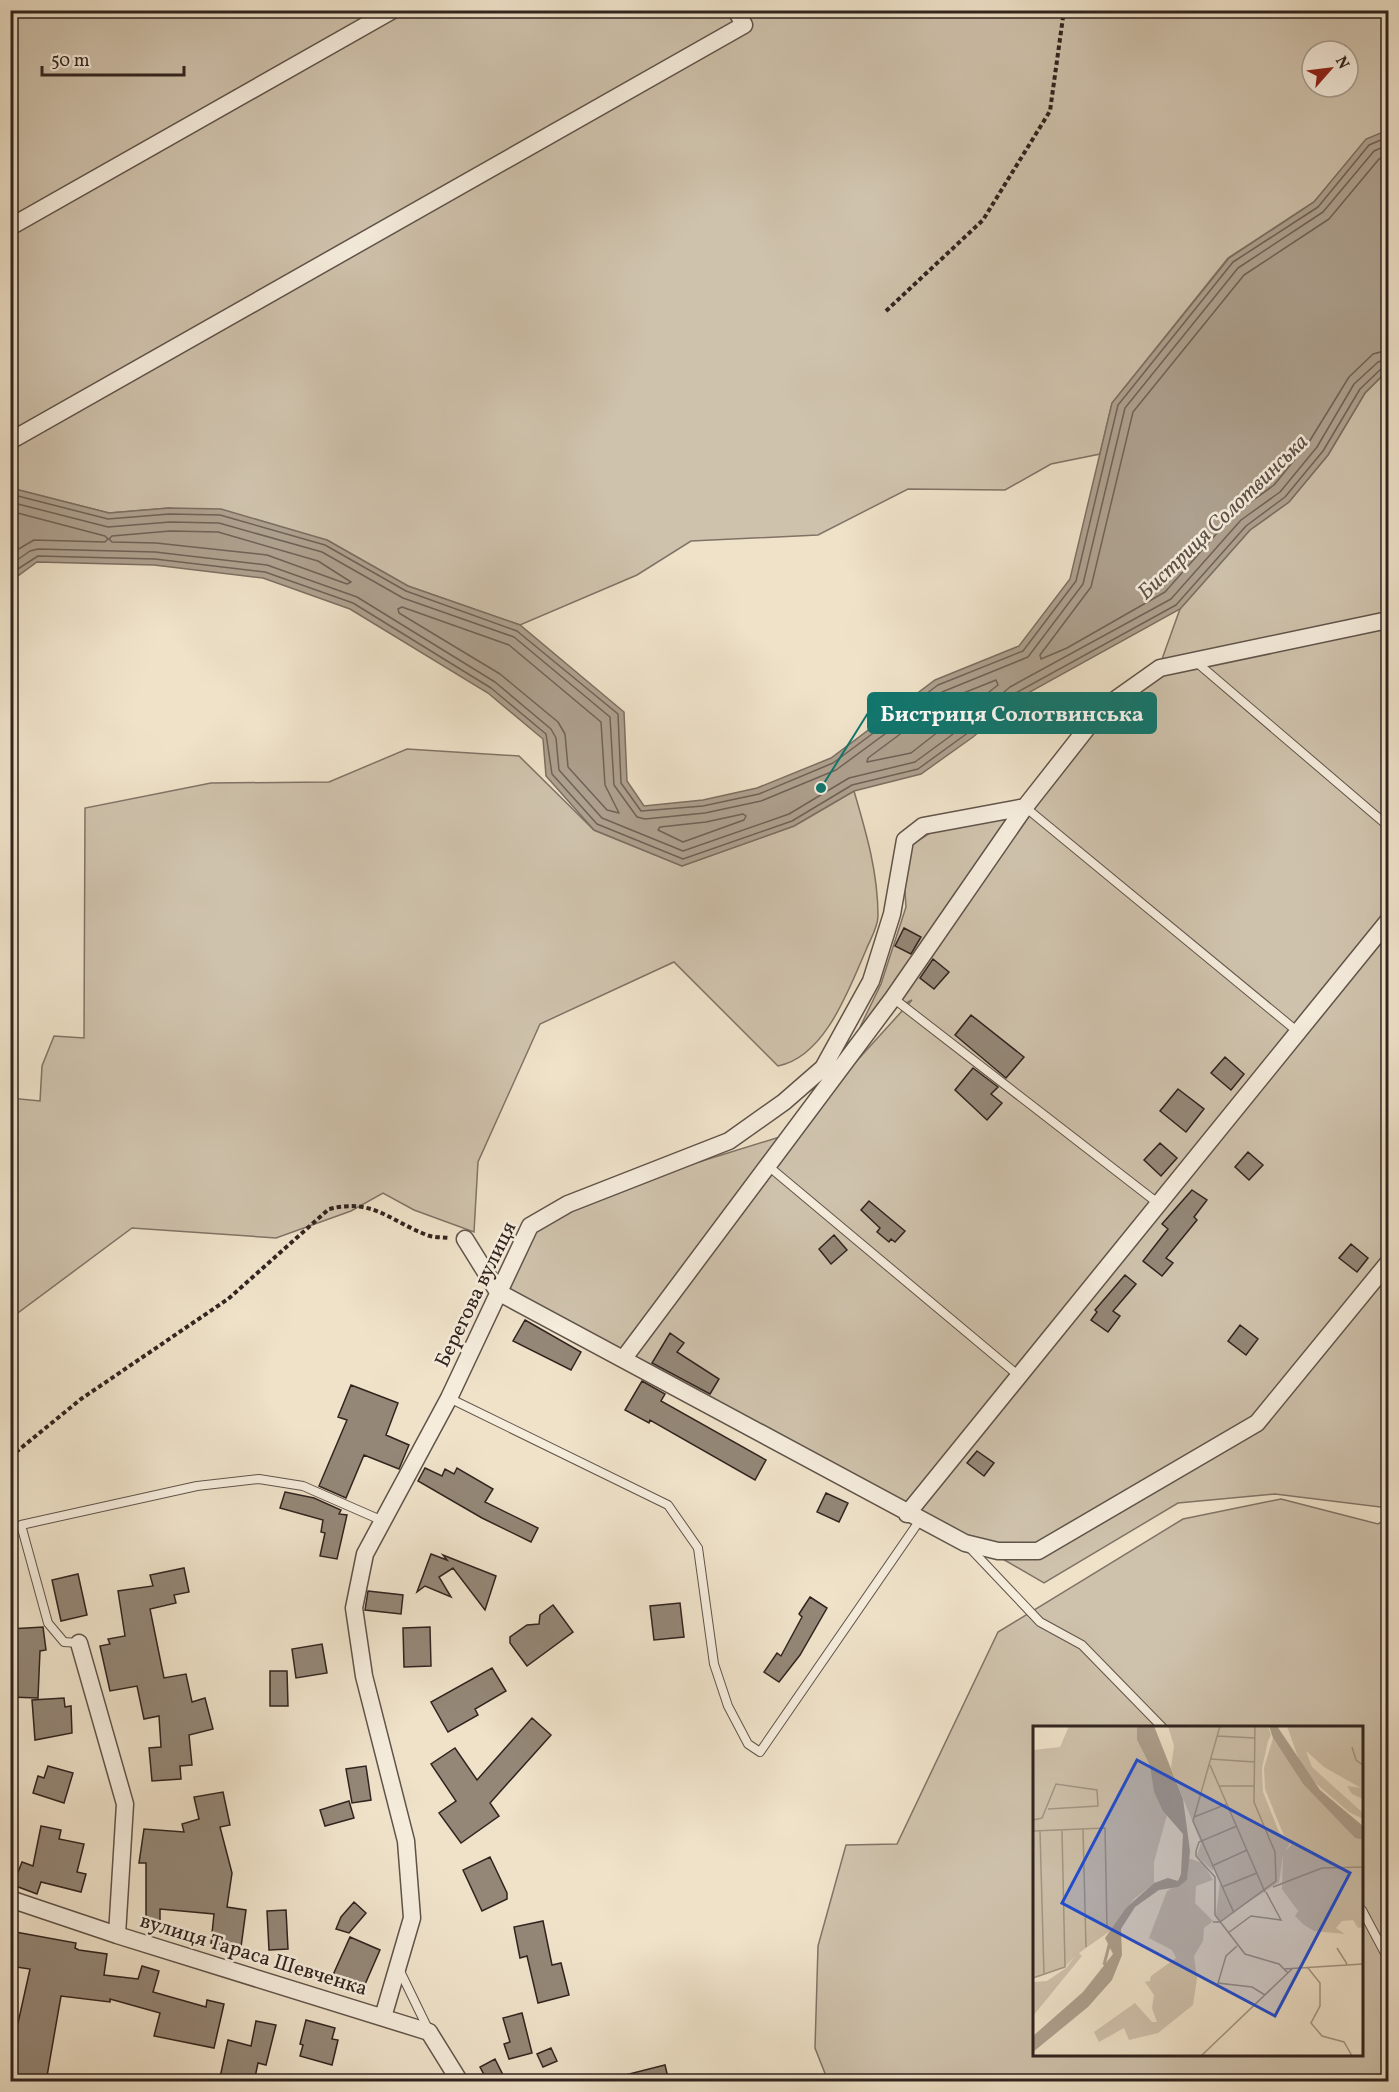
<svg xmlns="http://www.w3.org/2000/svg" width="1399" height="2092" viewBox="0 0 1399 2092" font-family="Vollkorn,serif">
	<style>
		.green { fill: #cfc2ac; stroke: #807366; stroke-width: 1.5; fill-rule: evenodd }
		.water { fill: #aea18f; stroke: #7c6f62; stroke-width: 1.5 }
		.lines { fill: none; stroke-linecap: round; stroke-linejoin: round }
		.shore { stroke: #706257; stroke-width: 1.5 }
		.building { fill: #948777; stroke: #31241f; stroke-width: 1.5 }
		.lane-casing { stroke: #60544a; stroke-width: 10 }
		.street-casing { stroke: #60544a; stroke-width: 19 }
		.path { stroke: #31241f; stroke-width: 4; stroke-dasharray: 4.5 3; stroke-linecap: butt }
		.lane { stroke: #f5ecdc; stroke-width: 8 }
		.street { stroke: #f5ecdc; stroke-width: 16 }
		.labels { text-anchor: middle; stroke-width: 5; stroke-linejoin: round; paint-order: stroke }
		.street-label { font-size: 21px; fill: #31241f; stroke: #f5ecdc }
		.water-label { font-size: 22px; font-style: italic; fill: #5d5046; stroke: #f5ecdc }
		.inset-river { fill: none; stroke: #aea18f; stroke-width: 3 }
		.inset-road { fill: none; stroke: #a39685; stroke-width: 1.5 }
		.view { fill: #1d4ed8; fill-opacity: 0.15; stroke: #1d4ed8; stroke-width: 3 }
		.inset-edge { fill: none; stroke: #31241f; stroke-width: 3 }
		.leader { fill: none; stroke: #0f766e; stroke-width: 2 }
		.callout-dot { fill: #0f766e; stroke: #f5ecdc; stroke-width: 2 }
		.callout { fill: #0f766e; stroke: #0f766e; stroke-width: 2 }
		.callout-label { font-size: 22px; text-anchor: middle; font-weight: bold; fill: #fff }
	</style>
	<rect width="100%" height="100%" fill="#efe2c9"/>
	<filter id="stains"><feTurbulence type="fractalNoise" baseFrequency=".00333" numOctaves="4"/><feColorMatrix values="0 0 0 0 .2 0 0 0 0 .09 0 0 0 0 .02 0 0 0 .5 -.17"/></filter>
	<radialGradient id="worn" r=".72"><stop offset=".6" stop-color="#630" stop-opacity="0"/><stop offset="1" stop-color="#630" stop-opacity=".3"/></radialGradient>
	<!-- green -->
	<path class="green" d="M10,11H1388V130L1366,140L1314,202L1228,258L1112,403L1100,454L1051,464L1005,490L908,489L818,535L691,541L637,575L520,625L408,586L327,540L169,508L109,513L11,488ZM1312,51H1348V87H1312Z
		M1388,370V1508L1275,1494L1178,1503L1044,1583L951,1529L504,1287L533,1228L590,1200L686,1166L802,1130L853,1065L912,1000L861,1025L881,984L906,907L904,877L911,845L944,824L1001,818L1020,824L1094,721L1157,673L1180,609L1250,530L1289,502L1328,455L1365,393Z
		M407,749L519,756L594,830L682,866L794,826L854,791C866,832 878,872 878,916C878,927 870,940 866,950C849,989 825,1057 778,1066L674,962L540,1024L478,1162L474,1232L414,1210L383,1193L351,1211L276,1238L132,1228L11,1318L10,1098L40,1101L42,1066L54,1036L84,1038L85,808L211,783L329,782Z
		M1281,1499L1378,1524L1388,1518V2081H828L815,2048L818,1946L846,1845L897,1844L998,1632L1183,1519ZM1034,1728H1362V2054H1034Z"/>
	<!-- water -->
	<path class="water" d="M1388,130V370L1365,393L1328,455L1289,502L1250,530L1180,609L1017,699L973,737L921,774L854,791L794,826L682,866L594,830L546,776L543,739L488,693L350,609L263,578L154,565L37,562L11,581V488L109,513L169,508L221,509L327,540L408,586L520,625L624,712L627,781L644,806L703,800L757,788L831,758L935,680L1019,646L1070,579L1112,403L1229,258L1314,202L1366,139Z"/>
	<g class="lines">
		<!-- shore -->
		<path class="shore" d="M1388,155L1379,159L1329,219L1244,275L1133,412L1091,587L1040,655L1041,659L1067,648L1165,592L1234,514L1274,485L1309,442L1349,377L1373,354L1388,350
			M10,494L108,519L169,514L220,515L325,545L406,591L517,631L618,714L621,783L641,811L703,806L759,794L833,763L938,685L1023,651L1076,581L1118,405L1233,262L1318,207L1369,145L1388,137
			M10,502L108,527L170,522L219,523L322,552L403,598L514,637L610,717L614,785L637,817L645,819L705,813L761,801L836,770L942,692L1028,657L1083,584L1125,408L1238,268L1323,212L1374,151L1388,145
			M10,511L105,536L108,539L105,542L34,540L10,554
			M170,531L218,532L318,561L351,582L347,584L267,555L156,543L112,542L109,539L112,536Z
			M10,565L30,551L38,549L155,552L267,565L357,597L495,682L551,729L556,738L559,770L602,818L683,851L789,814L849,778L915,762L964,726L1010,687L1171,599L1241,520L1280,492L1317,447L1354,384L1378,362L1388,359
			M10,574L38,556L155,559L265,572L353,603L491,688L546,734L552,774L597,824L683,859L792,821L852,785L918,769L969,732L1014,694L1176,605L1246,526L1285,497L1323,451L1360,389L1382,368L1388,366
			M402,607L509,645L601,722L605,785L619,813L607,810L568,767L565,734L558,722L500,674L399,613L398,609Z
			M996,680L998,685L911,753L867,762L868,758L946,700Z
			M743,814L746,816L744,820L683,842L658,830L660,827L706,822Z"/>
	</g>
	<!-- building -->
	<path class="building" d="M904,928L921,937L911,954L895,946Z
		M933,959L949,972L934,989L920,978Z
		M971,1015L1024,1057L1006,1078L955,1035Z
		M1225,1057L1244,1074L1231,1090L1211,1073Z
		M973,1068L998,1087L991,1094L1002,1103L987,1120L955,1090Z
		M1178,1089L1204,1109L1186,1132L1160,1111Z
		M1160,1143L1177,1158L1161,1176L1144,1160Z
		M1248,1152L1263,1165L1249,1180L1235,1167Z
		M1192,1190L1207,1200L1194,1217L1197,1220L1166,1258L1173,1263L1162,1276L1143,1261L1168,1229L1162,1224Z
		M869,1201L905,1231L895,1242L891,1239L889,1242L877,1232L880,1228L861,1210Z
		M834,1235L847,1250L831,1264L819,1249Z
		M1351,1244L1368,1258L1357,1272L1339,1258Z
		M1125,1275L1136,1284L1113,1311L1120,1316L1108,1332L1091,1320L1097,1312L1095,1310Z
		M525,1320L581,1352L571,1370L513,1341Z
		M1240,1325L1258,1339L1246,1355L1228,1341Z
		M670,1333L684,1343L677,1352L719,1379L710,1394L652,1363Z
		M642,1381L665,1394L661,1401L766,1460L755,1480L650,1420L649,1423L625,1410Z
		M351,1385L398,1403L386,1435L409,1445L399,1469L364,1455L346,1498L319,1486L347,1420L338,1417Z
		M977,1451L994,1463L984,1476L967,1463Z
		M425,1468L442,1476L445,1469L454,1474L457,1468L493,1489L485,1502L538,1528L531,1542L482,1518L418,1481Z
		M285,1492L314,1498L341,1510L339,1514L347,1515L337,1559L320,1556L325,1533L321,1532L323,1520L280,1508Z
		M826,1493L848,1503L839,1522L817,1512Z
		M431,1554L447,1560L443,1555L496,1576L485,1610L453,1568L439,1577L451,1597L425,1586L417,1592Z
		M184,1568L189,1592L174,1595L176,1603L150,1609L164,1678L186,1674L192,1702L205,1698L213,1729L189,1735L192,1765L180,1766L181,1779L152,1781L149,1748L161,1747L159,1716L144,1719L137,1686L110,1691L100,1646L110,1644L108,1639L125,1636L118,1591L153,1586L150,1575Z
		M78,1574L87,1615L61,1621L52,1580Z
		M368,1591L403,1595L401,1614L365,1610Z
		M810,1597L827,1608L800,1655L779,1682L764,1672L777,1653L781,1656L802,1617L799,1614Z
		M680,1603L684,1637L654,1640L650,1606Z
		M553,1605L573,1632L527,1666L510,1643V1637L527,1625L539,1624L540,1615Z
		M43,1627L46,1650L40,1651L38,1698L10,1697V1678H13L10,1629Z
		M430,1627L431,1666L404,1667L403,1628Z
		M322,1644L327,1673L296,1678L292,1649Z
		M492,1668L506,1691L475,1709L478,1715L448,1732L431,1702Z
		M270,1671H287L288,1706H270Z
		M64,1698L65,1707L71,1706L72,1733L35,1740L32,1700Z
		M532,1718L551,1735L490,1803L499,1816L461,1843L439,1813L456,1801L431,1764L455,1748L477,1780Z
		M48,1766L73,1773L64,1803L33,1793L38,1776L44,1778Z
		M366,1766L371,1800L352,1803L346,1769Z
		M223,1792L230,1825L220,1827L232,1873L227,1907L246,1910L241,1947L211,1943L214,1914L160,1909V1922L146,1921V1863H139L144,1829L184,1832L182,1824L199,1819L194,1797Z
		M349,1801L354,1818L325,1826L320,1810Z
		M41,1826L61,1830L59,1839L84,1844L77,1872L86,1874L81,1892L41,1882L37,1894L13,1885L22,1862L33,1866Z
		M490,1857L507,1893V1899L482,1911L463,1870Z
		M354,1902L366,1913L349,1933L336,1929L341,1917Z
		M286,1910L288,1949L269,1950L267,1911Z
		M543,1921L552,1965L561,1963L569,1995L538,2003L527,1956L520,1958L514,1927Z
		M10,1931L76,1943L75,1948L79,1950L107,1954L104,1975L138,1979L142,1966L159,1971L153,1992L206,2007L207,2000L224,2004L214,2048L154,2036L160,2013L110,1999V2002L61,1996L46,2082H15L17,2067L10,2066V2059L30,1969L10,1966Z
		M350,1937L380,1950L363,1989L333,1975Z
		M522,2013L532,2053L509,2059L504,2044L510,2042L503,2018Z
		M306,2020L335,2028L332,2039L338,2040L332,2065L300,2056L303,2045L300,2044Z
		M256,2021L276,2025L266,2065L258,2063L254,2082H219L228,2040L251,2046Z
		M551,2048L557,2061L543,2067L537,2054Z
		M495,2059L503,2075L488,2082L480,2067Z
		M665,2065L669,2082H621V2076Z"/>
	<g class="lines">
		<defs>
			<path id="lane" d="M1195,661L1388,826
				M1025,807L1298,1032
				M893,998L1159,1204
				M767,1165L1019,1376
				M449,1398L668,1505L698,1548L714,1664L728,1706L748,1744L760,1752L920,1520
				M968,1546L1040,1622L1082,1645L1163,1728
				M79,1643L64,1642L48,1623L21,1525L197,1486L259,1479L303,1486L383,1521
				M1362,1910L1388,1959
				M398,1967L429,2031"/>
			<path id="street" d="M10,227L393,10
				M10,441L744,25L736,10
				M465,1239L498,1292L965,1543L998,1551H1038L1257,1423L1388,1263
				M624,1358L893,998L1025,807L1102,709L1160,668L1388,620
				M907,1514L1388,921
				M79,1643L125,1804L117,1935
				M10,1899L117,1935L429,2032L460,2082
				M383,2017L412,1918L406,1841L364,1676L354,1608L365,1554L449,1398L530,1226L568,1204L729,1141L784,1102L823,1068L871,981L892,914L905,840L923,826L1025,807"/>
		</defs>
		<!-- lane casing -->
		<use href="#lane" class="lane-casing"/>
		<!-- street casing -->
		<use href="#street" class="street-casing"/>
		<!-- path -->
		<path class="path" d="M886,311L983,220L1050,111L1064,10
			M10,1457L81,1399L228,1299L329,1209C373,1198 390,1221 427,1235C434,1238 443,1237 450,1238"/>
		<!-- lane -->
		<use href="#lane" class="lane"/>
		<!-- street -->
		<use href="#street" class="street"/>
	</g>
	<g class="labels">
		<!-- street labels -->
		<g class="street-label">
			<text transform="translate(475 1294) rotate(-64)" y="7">Берегова вулиця</text>
			<text transform="translate(254 1954) rotate(17)" y="7">вулиця Тараса Шевченка</text>
		</g>
		<!-- water labels -->
		<g class="water-label">
			<text transform="translate(1222 516) rotate(-44)" y="8">Бистриця Солотвинська</text>
		</g>
	</g>
	<!-- overview -->
	<g transform="translate(1033 1726)">
		<rect width="330" height="330" fill="#efe2c9"/>
		<path d="M36,0H104V14L118,39L121,66L134,89L121,136V157L101,173L77,205L46,227L49,230L0,290V256L14,255L33,242L42,230L31,242L0,252V24L27,21ZM135,0H235L238,9L235,15L229,42L230,66L246,106L258,116L252,125L258,119V114L251,110L232,63L231,42L240,12L270,58L322,112L330,114V201L325,202L320,194L309,195L303,202L312,208L281,205L271,199L262,190L265,185L249,163L250,129L246,156L187,195L183,189L187,156L180,140V145L164,130L168,117L138,42L141,20ZM254,0H330V73L319,68L314,60L328,62L291,41L273,25L279,41L330,87V93L316,86L279,54L267,37ZM155,132L170,137L180,154L163,160L162,177L180,195L171,202L170,215L161,230L164,252L160,279L125,307L96,314L91,302L66,316L61,306L102,277L119,296H124L119,282L121,269L112,256L117,255L118,250L143,232L139,224L116,212L134,165L154,154Z" fill="#cfc2ac"/>
		<path d="M104,0H121L150,73L157,125L154,154L145,161L126,164L102,181L88,203L89,229L79,254L55,281L0,326V310L50,266L80,228L72,212L93,182L121,157L135,152L145,155L148,148L150,108L130,85L121,66L117,39L104,14ZM236,0H244L287,64L330,100V114L322,112L270,58L240,12Z" fill="#aea18f"/>
		<path class="inset-river" d="M71,239L78,212"/>
		<path class="inset-road" d="M187,0L160,95L201,187M184,10L222,12M319,21L323,34L330,39M177,33L222,36M177,39L232,166M187,60H221M161,91L194,78M0,94L9,92L23,58L64,64L65,80L15,83M204,100L166,116L163,125V130L182,151V189L212,228L246,238L255,247M50,103L53,221M0,105L72,102L74,200M7,105L11,249M179,140L214,124M189,161L224,147M240,161L289,142L330,141M180,196H187L243,155L242,126L221,76L222,0M195,207L218,190L248,194L233,166M204,220L193,230L185,257L219,261L232,269M304,222L314,238M275,242L287,257V280L278,297L289,310L311,316L319,330M251,243L330,238M0,252L32,241L29,104M168,330L259,243"/>
		<path class="view" d="M104,34L317,147L242,290L29,177Z"/>
		<rect width="330" height="330" class="inset-edge"/>
	</g>
	<!-- callouts -->
	<path class="leader" d="M821 788L868 713"/>
	<circle class="callout-dot" cx="821" cy="788" r="6"/>
	<rect class="callout" x="868" y="693" width="288" height="40" rx="6"/>
	<g class="callout-label">
		<text x="1012" y="721">Бистриця Солотвинська</text>
	</g>
	<!-- margin -->
	<rect width="1399" height="2092" fill="none" stroke="#efe2c9" stroke-width="36"/>
	<rect x="12" y="12" width="1375" height="2068" fill="none" stroke="#31241f" stroke-width="3"/>
	<rect x="18" y="18" width="1363" height="2056" fill="none" stroke="#31241f" stroke-width="1.5"/>
	<!-- north arrow -->
	<g transform="translate(1330 69) rotate(62)"><circle r="28" fill="#f5ecdc" stroke="#a79c90" stroke-width="1.5"/>
	<path d="M0-4.5L10 22L0 15L-10 22Z" fill="#8f2418"/>
	<text y="-9" font-size="16" font-weight="bold" text-anchor="middle" fill="#31241f">N</text>
	</g>
	<!-- scale -->
	<path d="M42 66v9h142v-9" fill="none" stroke="#31241f" stroke-width="3"/>
	<text x="51" y="66" font-size="18" fill="#31241f" stroke="#f5ecdc" stroke-width="4.5" paint-order="stroke">50 m</text>
	<rect width="100%" height="100%" filter="url(#stains)"/>
	<rect width="100%" height="100%" fill="url(#worn)"/>
</svg>
